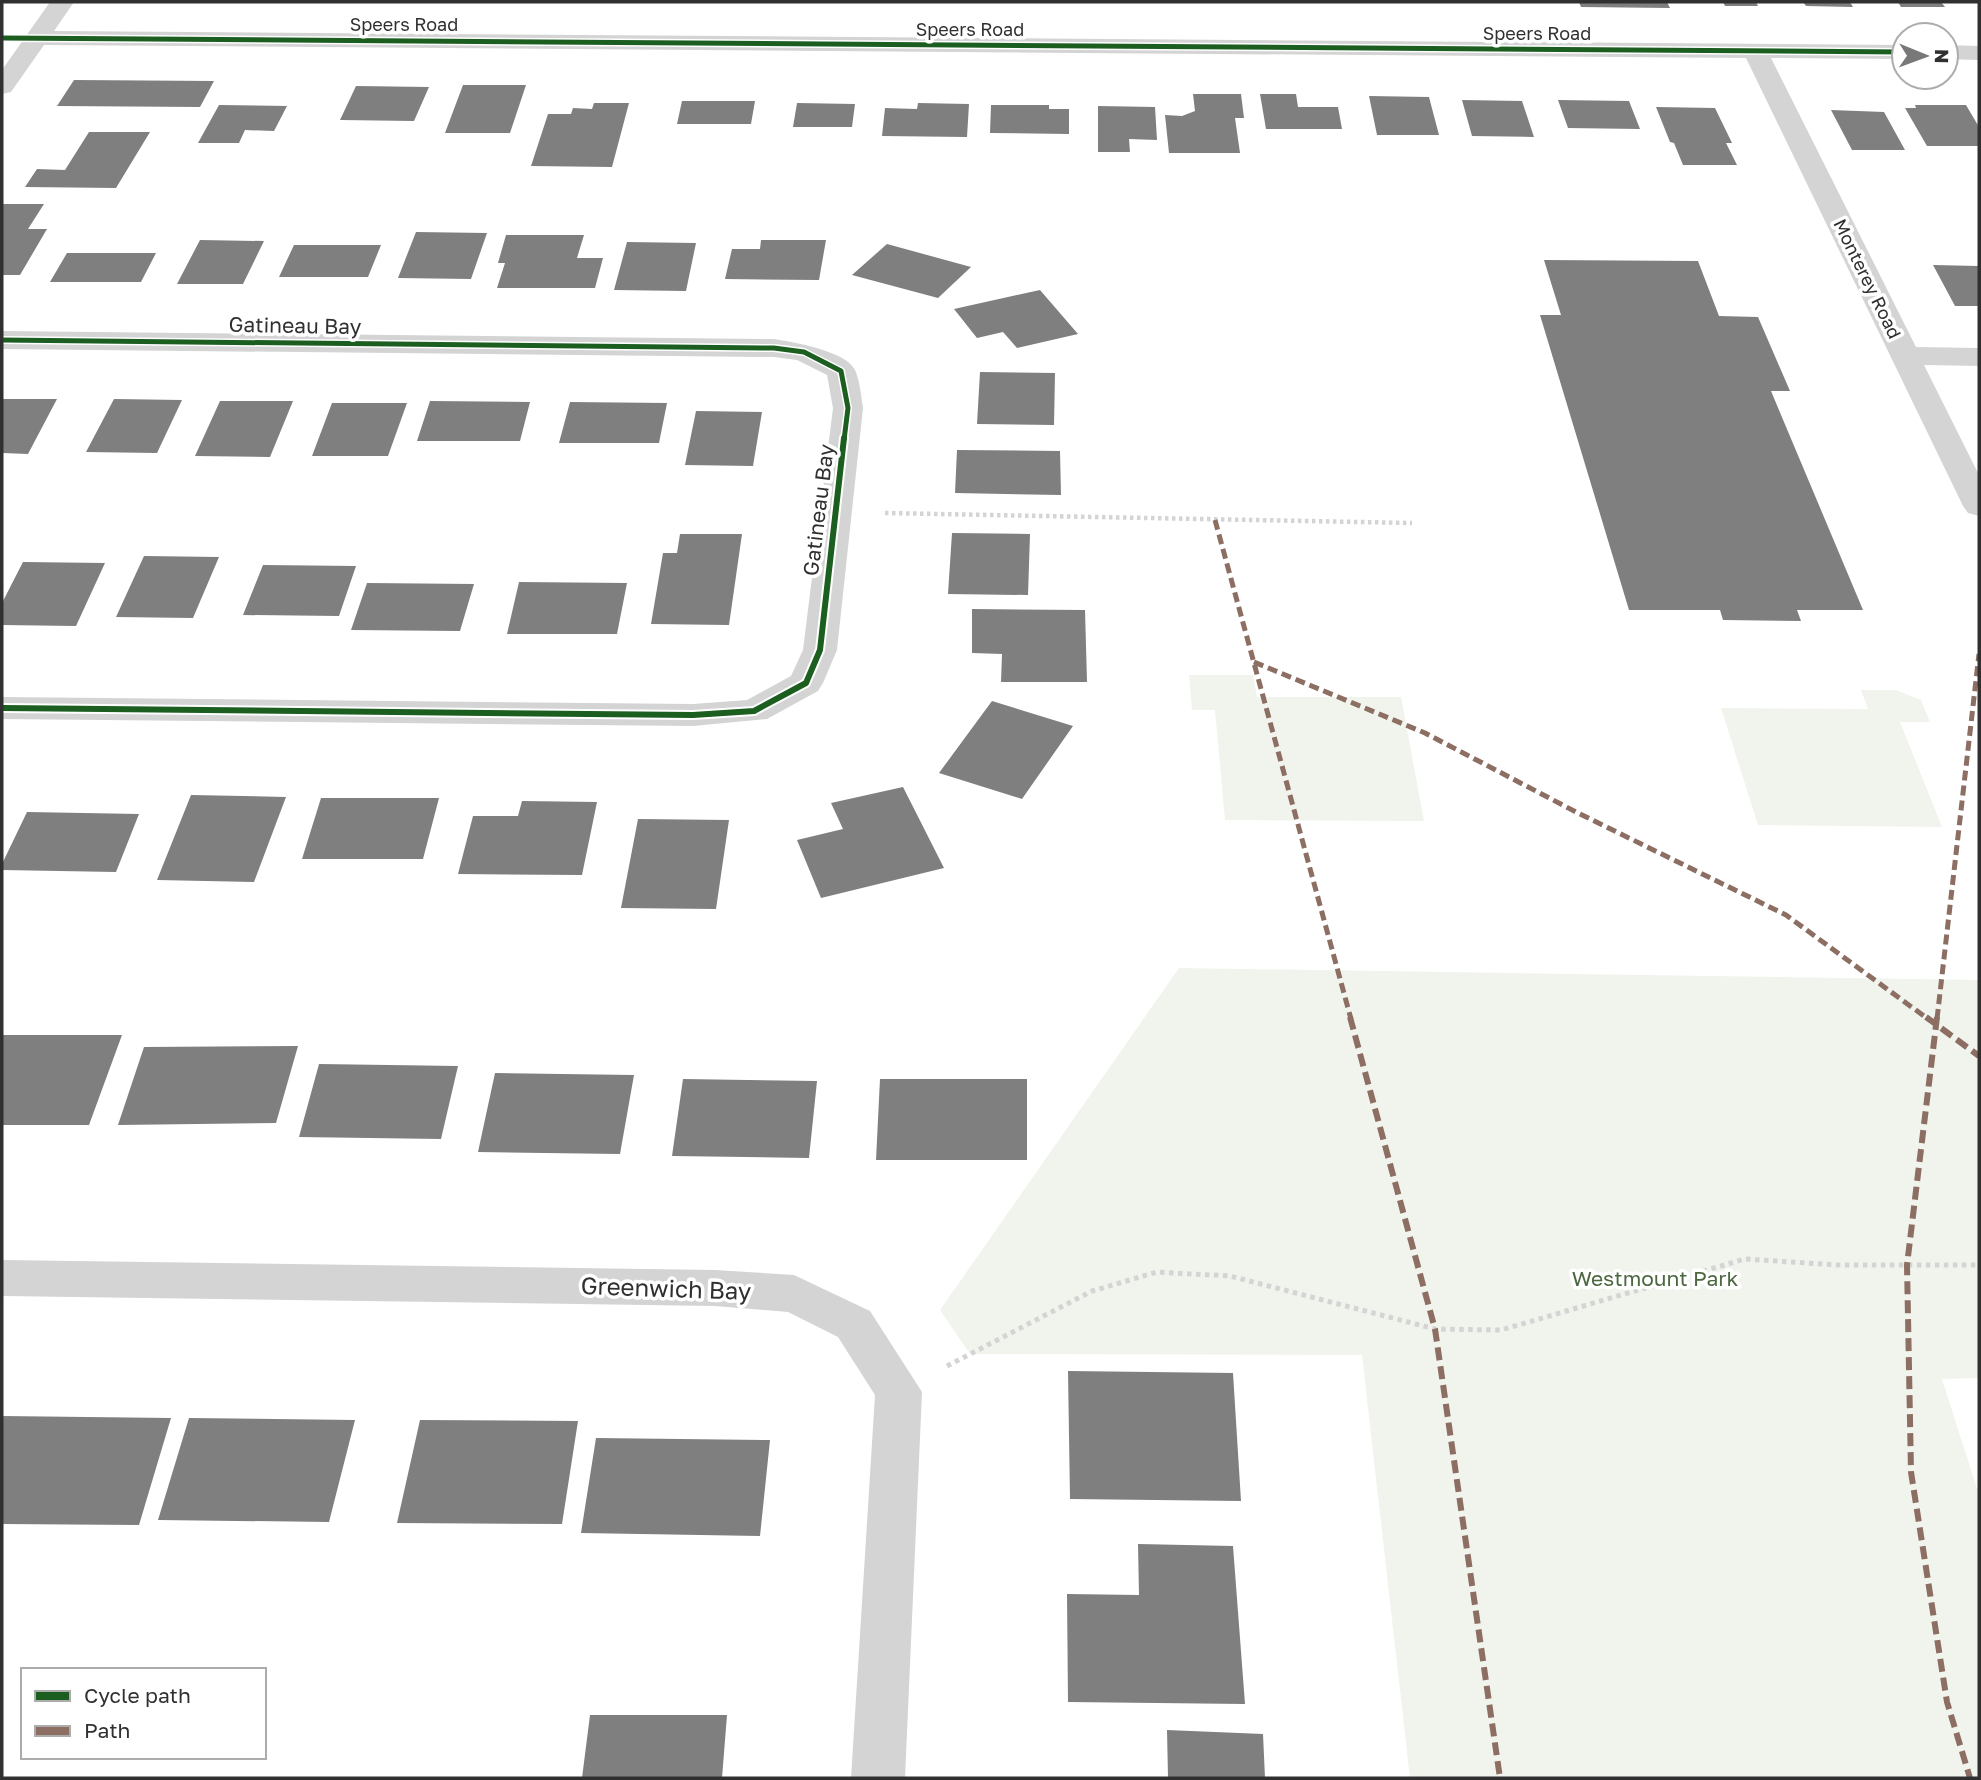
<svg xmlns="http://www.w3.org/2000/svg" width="1981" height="1780" viewBox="0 0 1981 1780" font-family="'Golos Text',sans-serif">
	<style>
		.green { fill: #f0f4ed }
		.building { fill: #7f7f7f }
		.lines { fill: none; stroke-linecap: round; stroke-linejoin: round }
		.path-far1 { stroke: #d4d4d4; stroke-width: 4.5; stroke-dasharray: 3.5 3.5; stroke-linecap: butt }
		.path { stroke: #d4d4d4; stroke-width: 5; stroke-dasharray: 4.5 4.5; stroke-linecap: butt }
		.minor { fill: #d4d4d4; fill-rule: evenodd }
		.quiet-far1 { stroke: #8d6e63; stroke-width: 5; stroke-dasharray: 10 5; stroke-linecap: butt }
		.quiet { stroke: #8d6e63; stroke-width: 6; stroke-dasharray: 13 6; stroke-linecap: butt }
		.cycleway-far1-casing { stroke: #fff; stroke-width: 8 }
		.cycleway-casing { stroke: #fff; stroke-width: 10 }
		.cycleway-far1 { stroke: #1b5e20; stroke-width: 5 }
		.cycleway { stroke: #1b5e20; stroke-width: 6 }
		.labels { text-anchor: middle; stroke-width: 7; stroke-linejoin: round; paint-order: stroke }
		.far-street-label { font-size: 18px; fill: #303030; stroke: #fff }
		.street-label { font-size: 21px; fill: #303030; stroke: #fff }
		.park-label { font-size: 21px; fill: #4d6841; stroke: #fff }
		.near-street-label { font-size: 24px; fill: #303030; stroke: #fff }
	</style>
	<rect width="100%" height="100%" fill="#fff"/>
	<!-- green -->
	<path class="green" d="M1189,675H1253L1257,697H1401L1424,821L1225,820L1215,710H1192Z
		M1861,690H1896L1921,700L1930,722H1900L1942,827L1758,825L1721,708L1868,709Z
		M1179,968L1979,980V1378L1942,1379L1979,1495V1778H1410L1362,1355L970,1354L940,1310Z"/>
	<!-- building -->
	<path class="building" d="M1579,2H1667L1670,8L1581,7Z
		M1723,2H1756L1758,6H1725Z
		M1803,2H1850L1853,7L1806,6Z
		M1898,2H1941L1945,7H1901Z
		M74,80L214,81L200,107L57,106Z
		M463,85H526L510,133H445Z
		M356,86L429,87L414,121L340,120Z
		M1193,94H1241L1244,118H1235L1240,153H1169L1165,115L1182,116L1195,111Z
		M1260,94H1296L1298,107H1338L1342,129H1266Z
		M1369,96L1429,97L1439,135H1377Z
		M1462,100L1522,101L1534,137L1472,136Z
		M1558,100L1629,101L1640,129L1568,128Z
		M682,101H755L751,124H677Z
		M594,103H629L612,167L531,166L548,114H571L573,108L592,109Z
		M797,103L855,104L852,127H793Z
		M918,103L969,104L967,137L882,136L885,108L917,109Z
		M219,105L287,106L274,131L245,130L239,143H198Z
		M991,105H1049V109H1069V134L990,133Z
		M1915,105H1966L1979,127V146H1927L1905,108H1916Z
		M1098,106L1155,107L1157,140L1129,139L1130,152H1098Z
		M1656,107L1715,108L1732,143H1726L1737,165H1683L1674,143L1670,142Z
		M1831,110L1884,112L1905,150H1852Z
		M89,132H150L116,188L25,187L37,169L65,170Z
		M2,204H44L28,229H47L20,275H2Z
		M416,232L487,233L471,279L398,278Z
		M506,235H584L577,258H603L595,288H497L505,263H498Z
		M200,240L264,241L243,284H177Z
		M761,240H826L819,280L725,279L732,249H760Z
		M627,242L696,243L686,291L614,290Z
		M887,244L971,267L938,298L852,275Z
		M294,245H381L368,277H279Z
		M67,253H156L141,282H50Z
		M1544,260L1698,261L1719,316L1758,317L1790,391H1771L1863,610H1797L1801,621L1723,620L1720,610H1629L1540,315H1561Z
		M1933,265L1979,266V306H1955Z
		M1040,290L1078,334L1017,348L1003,332L977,338L954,309Z
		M980,372L1055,373L1054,425L977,424Z
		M2,399H57L28,454L2,453Z
		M114,399L182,400L157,453L86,452Z
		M220,401H293L270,457L195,456Z
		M430,401L530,402L520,441H417Z
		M570,402L667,403L659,443H559Z
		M332,403H407L388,456H312Z
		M696,411L762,412L753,466L685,465Z
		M957,450L1060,451L1061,495L955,493Z
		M952,533L1030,534L1028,595L948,594Z
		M680,534H742L729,625L651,624L663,553H677Z
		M144,556L219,557L193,618L116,617Z
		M23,562L105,563L76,626L2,625V603Z
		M263,565L356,566L339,616L243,615Z
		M519,582L627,583L617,634H507Z
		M367,583L474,584L460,631L351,630Z
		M972,609L1085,610L1087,682H1001L1002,654L972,653Z
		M992,701L1073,726L1022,799L939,773Z
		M903,787L944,868L821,898L797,840L843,829L831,803Z
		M191,795L286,797L254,882L157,880Z
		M321,798H439L423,859H302Z
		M522,801L597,802L582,875L458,874L473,816H518Z
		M27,812L139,814L116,872L2,870V864Z
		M638,819L729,820L716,909L621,908Z
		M2,1035H122L89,1125H2Z
		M298,1046L276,1123L118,1125L144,1047Z
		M319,1064L458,1066L441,1139L299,1137Z
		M495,1073L634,1075L620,1154L478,1152Z
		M683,1079L817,1081L809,1158L672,1156Z
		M880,1079H1027V1160H876Z
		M1068,1371L1233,1373L1241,1501L1070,1499Z
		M2,1416L171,1418L139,1525L2,1524Z
		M189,1418L355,1420L329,1522L158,1520Z
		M420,1420L578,1421L562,1524L397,1523Z
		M596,1438L770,1440L760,1536L581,1533Z
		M1138,1544L1233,1546L1245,1704L1068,1702L1067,1594L1139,1595Z
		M590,1715H727L722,1778H582Z
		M1167,1730L1263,1734L1265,1778H1168Z"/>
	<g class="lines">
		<!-- path-far1 -->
		<path class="path-far1" d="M885,513L1412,523"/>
		<!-- path -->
		<path class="path" d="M947,1366L1092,1291L1157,1272L1230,1276L1435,1329L1501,1330L1745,1259L1837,1265H1979"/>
		<!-- minor -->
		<path class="minor" d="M50,2H74L54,31L1904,45V59L1771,58L1916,347L1979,348V366L1924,365L1979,475V516L1968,513L1963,506L1746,58L44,45L11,92L2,94V70Z
			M1946,45L1979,46V60L1946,59Z
			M2,331L774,339C793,342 846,351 855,370C860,381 861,396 863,408L837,650L823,683L818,691L767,719L693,726L2,719V697L693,704L747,700L791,676L803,650L833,408L827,375L797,360L774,357L2,349Z
			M2,1260L715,1270L794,1275L870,1311L922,1392L905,1778H851L875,1395L838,1337L788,1312L715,1306L2,1296Z"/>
		<!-- quiet-far1 -->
		<path class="quiet-far1" d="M1215,520L1351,1019
			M1254,662L1425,733L1576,812L1786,915L1928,1019
			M1937,1019L1979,654"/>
		<!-- quiet -->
		<path class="quiet" d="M1350,1017L1435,1329L1500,1778
			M1926,1017L1979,1056
			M1937,1017L1907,1265L1911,1472L1947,1702L1970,1778"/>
		<defs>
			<path id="cycleway-far1" d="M2,38L1904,52
				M2,340L774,348L804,352L841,371L848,408L844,440"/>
			<path id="cycleway" d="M2,708L693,715L754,711L806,683L820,650L844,438"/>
		</defs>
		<!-- cycleway-far1 casing -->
		<use href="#cycleway-far1" class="cycleway-far1-casing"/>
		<!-- cycleway casing -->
		<use href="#cycleway" class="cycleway-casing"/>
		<!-- cycleway-far1 -->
		<use href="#cycleway-far1" class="cycleway-far1"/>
		<!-- cycleway -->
		<use href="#cycleway" class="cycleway"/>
	</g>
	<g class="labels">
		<!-- far-street labels -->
		<g class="far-street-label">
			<text x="404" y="31">Speers Road</text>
			<text x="970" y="36">Speers Road</text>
			<text x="1537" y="40">Speers Road</text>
			<text transform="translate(1867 279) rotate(64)" y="6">Monterey Road</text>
		</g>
		<!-- street labels -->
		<g class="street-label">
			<text transform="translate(295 326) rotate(1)" y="7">Gatineau Bay</text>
			<text transform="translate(819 510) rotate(-83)" y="7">Gatineau Bay</text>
		</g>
		<!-- park labels -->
		<g class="park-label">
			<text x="1655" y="1286">Westmount Park</text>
		</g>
		<!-- near-street labels -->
		<g class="near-street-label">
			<text transform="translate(666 1289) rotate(2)" y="8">Greenwich Bay</text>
		</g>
	</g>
	<!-- border -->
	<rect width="1981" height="1780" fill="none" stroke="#303030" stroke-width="7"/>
	<!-- legend -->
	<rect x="21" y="1668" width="245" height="91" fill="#ffffff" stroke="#acacac" stroke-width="2"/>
	<rect x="35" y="1691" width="35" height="10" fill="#1b5e20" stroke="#acacac" stroke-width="2"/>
	<text x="84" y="1703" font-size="21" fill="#303030">Cycle path</text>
	<rect x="35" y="1726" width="35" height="10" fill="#8d6e63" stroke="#acacac" stroke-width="2"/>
	<text x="84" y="1738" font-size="21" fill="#303030">Path</text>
	<!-- north arrow -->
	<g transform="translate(1925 56) rotate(91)"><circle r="33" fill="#ffffff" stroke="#acacac" stroke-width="2"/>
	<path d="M0-5L12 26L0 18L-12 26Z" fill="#787878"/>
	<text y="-10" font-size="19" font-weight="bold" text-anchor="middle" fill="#303030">N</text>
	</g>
</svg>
